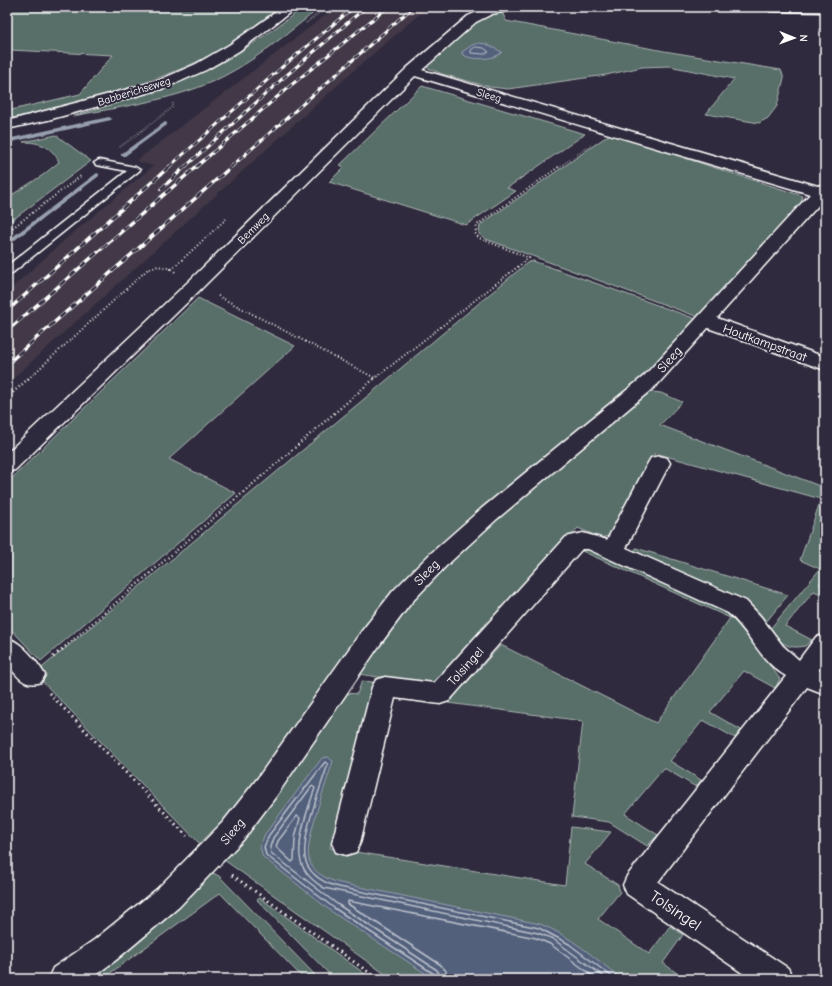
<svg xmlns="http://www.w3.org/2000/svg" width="832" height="986" viewBox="0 0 832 986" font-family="'Comic Neue',sans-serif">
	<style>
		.built { fill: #423846 }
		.green { fill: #586e69; stroke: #acb6b4 }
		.water { fill: #53617c; stroke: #98a0b0 }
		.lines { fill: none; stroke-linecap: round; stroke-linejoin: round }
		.shore-far1 { stroke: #bac0cb; stroke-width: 1 }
		.shore { stroke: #bac0cb; stroke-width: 1.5 }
		.stream { fill: #98a0b0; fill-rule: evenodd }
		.service-casing { stroke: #fff; stroke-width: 3 }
		.minor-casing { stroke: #fff; stroke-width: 3 }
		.tertiary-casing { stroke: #fff; stroke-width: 3 }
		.path-far3 { stroke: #fff; stroke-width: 1.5; stroke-dasharray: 0.5 2; stroke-linecap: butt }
		.path-far2 { stroke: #fff; stroke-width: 2; stroke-dasharray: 1 2.5; stroke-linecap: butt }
		.path-far1 { stroke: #fff; stroke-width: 2.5; stroke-dasharray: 1 3; stroke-linecap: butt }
		.path { stroke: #fff; stroke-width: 3; stroke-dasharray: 1.5 4; stroke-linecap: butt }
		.service { fill: #2f2a3d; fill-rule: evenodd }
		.minor { fill: #2f2a3d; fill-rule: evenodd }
		.tertiary { fill: #2f2a3d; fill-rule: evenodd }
		.rail-far1-casing { stroke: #fff; stroke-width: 3 }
		.rail-casing { stroke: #fff; stroke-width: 3.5 }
		.rail-far1 { stroke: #2f2a3d; stroke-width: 2; stroke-dasharray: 5.5; stroke-linecap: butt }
		.rail { stroke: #2f2a3d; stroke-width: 2.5; stroke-dasharray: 7; stroke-linecap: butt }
		.labels { text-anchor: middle; stroke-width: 4; stroke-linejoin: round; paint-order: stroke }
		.far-street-label { font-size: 11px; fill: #fff; stroke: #2f2a3d }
		.street-label { font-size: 13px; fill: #fff; stroke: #2f2a3d }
		.near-street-label { font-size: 16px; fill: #fff; stroke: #2f2a3d }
	</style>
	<rect width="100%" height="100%" fill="#2f2a3d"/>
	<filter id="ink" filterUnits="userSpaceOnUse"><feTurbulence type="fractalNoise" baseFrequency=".025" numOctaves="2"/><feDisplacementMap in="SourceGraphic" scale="8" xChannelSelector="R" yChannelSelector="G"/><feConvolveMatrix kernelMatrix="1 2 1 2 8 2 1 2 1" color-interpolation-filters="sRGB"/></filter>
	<g filter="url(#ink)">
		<!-- built -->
		<path class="built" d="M336,7H428L360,65L7,384V292L68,237L153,166L136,161Z"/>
		<!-- green -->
		<path class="green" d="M7,7H283C258,25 234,43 207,57C146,87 73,105 7,119V111L80,94L113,55L9,50L7,52Z
			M304,7H321C290,31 259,58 224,76C178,100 124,106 73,116C121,102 170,89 215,66C246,50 275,28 304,7Z
			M497,13L503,14L506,21L664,51L781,70L784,78L777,106L768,118L759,123L706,114L734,79L669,66L642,67L606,75L508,89L490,87L442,74L426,67C448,45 467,24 497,13Z
			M422,86L585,134L507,188L516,191L466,225L329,182L344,167L340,165Z
			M610,134L803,196L801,203L701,318L486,239L479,234L480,225Z
			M56,135L91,161L7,224V198L43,175L59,162C52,146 39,142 23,142Z
			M533,261L699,320L663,358L629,389L492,500L363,630L244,800L202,846L38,677V671L527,263Z
			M198,298L295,346L169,459L236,493L41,661L7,625V483Z
			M653,392L661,393L682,402L660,425L825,488V577L819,584L825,587V596L814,591L785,626L812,640L805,646C787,650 779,642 770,629L820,569L800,560L821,499L655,453L611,535L601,538L578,528L439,682L427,684L358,674C378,645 397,616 422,590C490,517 572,458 648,393Z
			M636,548L788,595L766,622L760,613L750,604L634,552Z
			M585,550H590L734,616L780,679L775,688L744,671L710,712L741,730L735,738L703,720L670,761L701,780L696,787L664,768L625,814L658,835L647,846L609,822L572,817L583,721L448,703L501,645L656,723L730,618L582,551Z
			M362,681L373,682L330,848L565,885L571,827L611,832L585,864L618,885L620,892L598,919L649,954L670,926L683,935L663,963L685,979H392L224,860L268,807L347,693L357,694Z
			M213,873L219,876L319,979H304L220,893L102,979H85L206,876Z
			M260,898L372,979H334L257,900Z"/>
		<!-- water -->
		<path class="water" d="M479,43L486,44L502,52C496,60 470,61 462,54V52L472,45Z
			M328,757L333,761C327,781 304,842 309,860C313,873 328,880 340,883L540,924C571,936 596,959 622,979H434L332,912L263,857L260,846L265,834L322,758Z"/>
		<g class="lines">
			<!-- shore-far1 -->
			<path class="shore-far1" d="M476,47L484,48L489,52L484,54L471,53V50Z"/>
			<!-- shore -->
			<path class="shore" d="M297,816L300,818L295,838L294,860L292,862L276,847L278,841Z
				M436,979L434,974L334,908L266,855L264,847L269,835L325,762L328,764C321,786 299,841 306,862C311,876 326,884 339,887L539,928L569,944L615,979
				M441,979L437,970L337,904L271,853L270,847L273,838L312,786L315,788C308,809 292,849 304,869C308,877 316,883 324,888L538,933L553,939L607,979
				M447,979L446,971L441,965L348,904V901L536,938L550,944L597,979"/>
			<!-- stream -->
			<path class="stream" d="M109,117L112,119L111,120L7,143V139Z
				M165,122L167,123V125L125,156H121V154Z
				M97,173L99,174V176L7,246V241Z"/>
			<defs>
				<path id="service" d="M99,160L135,167L140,170L11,274L7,275V266L127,171L96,165L94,163Z"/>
				<path id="minor" d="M488,7H514L512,10L492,14L476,22L422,70L818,186L825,183V198L717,318L825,357V370L708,328L658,384L497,519L446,566L411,603L379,646L277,795L243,840L179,907L116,960L90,979H48L53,968L94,940L157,889L223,822L257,779L361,632L393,591L430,554L481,509L644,376L810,194L415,76L201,289L15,470L7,472V453L189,281L407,68L468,16Z
					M764,7H825V12L770,11Z
					M659,456L667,458L670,463L626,548L746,601L761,617L783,646L799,660L816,637L825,635V662L819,670L825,673V694L807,687L658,882L788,968L793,979H751L627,894L623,885L627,876L786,676C759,661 751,632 728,613L588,549H582L449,701L440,704L395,698L360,843L356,852L346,855L336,852L332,843L372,687L376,680L385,677L434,683L566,537L583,533L607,540L648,463L651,458Z
					M7,638C22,642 37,661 45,675L41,682C23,688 18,676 7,664Z"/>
				<path id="tertiary" d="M283,7H297L239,51L206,70L165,88L48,120L7,129V121L155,82L196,64L229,45Z"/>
			</defs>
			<!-- service casing -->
			<use href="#service" class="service-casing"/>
			<!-- minor casing -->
			<use href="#minor" class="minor-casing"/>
			<!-- tertiary casing -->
			<use href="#tertiary" class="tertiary-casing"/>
			<!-- path-far3 -->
			<path class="path-far3" d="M306,23L327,7
				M120,147L173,107V102
				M559,167L591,145"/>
			<!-- path-far2 -->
			<path class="path-far2" d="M7,232L82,175
				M175,272L172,269L226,219
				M218,296L375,378
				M28,379L147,270L158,266L172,269
				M374,379L529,258L479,238L475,233L477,225L560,166"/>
			<!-- path-far1 -->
			<path class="path-far1" d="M7,398L29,378
				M65,647L375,378"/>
			<!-- path -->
			<path class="path" d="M53,657L66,646
				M49,693L187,836
				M232,875L378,979"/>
			<!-- service -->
			<use href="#service" class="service"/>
			<!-- minor -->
			<use href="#minor" class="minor"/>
			<!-- tertiary -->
			<use href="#tertiary" class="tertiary"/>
			<defs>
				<path id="rail-far1" d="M169,167L281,68L354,7
					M185,167L281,80L366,7
					M196,167L290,86L388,7
					M231,167L413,7"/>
				<path id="rail" d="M161,189L186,166
					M7,311L170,166
					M7,331L197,166
					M7,364L232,166"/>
			</defs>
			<!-- rail-far1 casing -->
			<use href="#rail-far1" class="rail-far1-casing"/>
			<!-- rail casing -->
			<use href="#rail" class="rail-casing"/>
			<!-- rail-far1 -->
			<use href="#rail-far1" class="rail-far1"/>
			<!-- rail -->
			<use href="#rail" class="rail"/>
		</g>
	</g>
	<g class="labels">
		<!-- far-street labels -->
		<g class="far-street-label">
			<text transform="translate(134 91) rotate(-17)" y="4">Babberichseweg</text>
			<text transform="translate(489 95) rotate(16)" y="4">Sleeg</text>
			<text transform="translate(253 228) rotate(-45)" y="4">Bemweg</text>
		</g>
		<!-- street labels -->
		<g class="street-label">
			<text transform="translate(765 342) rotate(20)" y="5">Houtkampstraat</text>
			<text transform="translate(669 359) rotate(-48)" y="5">Sleeg</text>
			<text transform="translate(426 572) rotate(-46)" y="5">Sleeg</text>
			<text transform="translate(465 666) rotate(-48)" y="5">Tolsingel</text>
			<text transform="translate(232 831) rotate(-50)" y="5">Sleeg</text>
		</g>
		<!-- near-street labels -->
		<g class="near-street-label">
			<text transform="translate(676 910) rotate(34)" y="6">Tolsingel</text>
		</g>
	</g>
	<!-- margin -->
	<rect width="832" height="986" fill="none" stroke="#2f2a3d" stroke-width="24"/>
	<rect x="12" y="12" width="808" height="962" fill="none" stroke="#fff" stroke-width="1.5" filter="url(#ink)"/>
	<!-- north arrow -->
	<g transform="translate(794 38) rotate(91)" stroke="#2f2a3d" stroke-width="3" paint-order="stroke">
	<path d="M0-3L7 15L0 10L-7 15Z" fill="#ffffff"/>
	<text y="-6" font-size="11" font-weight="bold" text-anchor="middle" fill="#ffffff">N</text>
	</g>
</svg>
